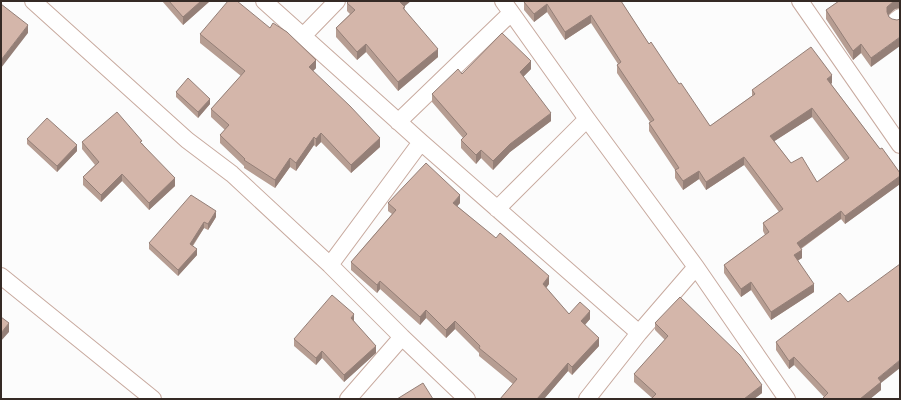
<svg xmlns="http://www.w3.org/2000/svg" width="901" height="400" viewBox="0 0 901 400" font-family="Manrope,sans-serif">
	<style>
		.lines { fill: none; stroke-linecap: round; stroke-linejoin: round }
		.minor-casing { stroke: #c8aa9f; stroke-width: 18 }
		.minor { stroke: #fff; stroke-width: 16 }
		.wall { fill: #b69d92; fill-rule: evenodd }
		.shaded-wall { fill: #947f77 }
		.building { fill: #d4b6aa; stroke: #947f77; fill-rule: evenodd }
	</style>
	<rect width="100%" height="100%" fill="#fcfcfc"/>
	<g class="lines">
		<defs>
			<path id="minor" d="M33,1L187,140L232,174L330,265
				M264,1L421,142L639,333
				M503,1L587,119L696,267L787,399
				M800,1L900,145
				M896,20L900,17
				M303,36L337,1
				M398,122L511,13
				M421,142L330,265L402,337L467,399
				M497,209L587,119
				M1,276L153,399
				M348,399L402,337
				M587,399L639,333L696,267"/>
		</defs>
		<!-- minor casing -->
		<use href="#minor" class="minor-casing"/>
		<!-- minor -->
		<use href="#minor" class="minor"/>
	</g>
	<!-- wall -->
	<path class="wall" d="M162,1H210L183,25Z
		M621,1L649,44L710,126L752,96V90L832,83L831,84L880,149L900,173V184L845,224L841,219L801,249L802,258L798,260L814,292L771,320L751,290L741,297L724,273V265L765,235L763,231V223L779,212L744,165L706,190L699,179L683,190L675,178V170L649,131V123L650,122L617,73V65L618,64L591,23L565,40L547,12L534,22L524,10V2ZM812,117L845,161L817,182L791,163L774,141Z
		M839,1H900V8L895,9L888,15L871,67L861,53L853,60L826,19V10Z
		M347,3L404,6L405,10L438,57L398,91L366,52L357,60L336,37V28L350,14L347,11Z
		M200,34L316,68L313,71L380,147L351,173L321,142L316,147L314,145L296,171L290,167L275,188L244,168V166L220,143V135L225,130L211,117V109L241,76L200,43Z
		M531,69L523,77L551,121L510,152L493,170L481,158L476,164L461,148V140L463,138L432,102V94L462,74Z
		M176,92L210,104L198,118L176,97Z
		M27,139L77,151L57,172L27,144Z
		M82,142L142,143L175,186L149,210L122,181L101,202L83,185V177L95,165L82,149Z
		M388,203H460L457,206L549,284L546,288L569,314L590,319L585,325L599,346L572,375L568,371L544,399H500L513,384L479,356V353L455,329L446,338L426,318L420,325L380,289L377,293L351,270V262L392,214L388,211Z
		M216,217L208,230L204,228L193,246L197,255L178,276L149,249V243Z
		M354,321L376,353L344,382L322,358L316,365L294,346V339Z
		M655,323L762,393L754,399H651L652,398L634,382V374L665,340L655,330Z
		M776,342L881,383V390L870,399H823V398L824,397L794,365L789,369L776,350Z"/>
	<!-- shaded-wall -->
	<path class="shaded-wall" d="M201,1H210L183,25V17Z
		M401,1H411L400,10V2Z
		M894,1H899V8L895,9L887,16V7Z
		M547,4V12L534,22V14Z
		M591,15V23L565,40V32Z
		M28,25V33L1,68V60Z
		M900,37V46L871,67V58Z
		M366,44V52L357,60V52Z
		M861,44V53L853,60V51Z
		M438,49V57L398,91V82Z
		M316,60V68L309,75V67Z
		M531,61V69L520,80V72Z
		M832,75V83L827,87V79Z
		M210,99V104L198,118V112Z
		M812,108V117L770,144V136Z
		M551,113V121L510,152L493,170V161L510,144Z
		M321,133V142L316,147V139Z
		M314,137V145L296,171V163Z
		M380,138V147L351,173V165Z
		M77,145V151L57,172V166Z
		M481,150V158L476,164V155Z
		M744,157V165L706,190V182Z
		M290,158V167L275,188V180Z
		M699,171V179L683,190V181Z
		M122,174V181L101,202V195Z
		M900,176V184L845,224V216Z
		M175,178V186L149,210V203Z
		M460,195V203L453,211V203Z
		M216,211V217L208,230V224Z
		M841,211V219L797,251V243Z
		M204,222V228L190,249V244Z
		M197,249V255L178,276V270Z
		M802,250V258L794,263V255Z
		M549,276V284L543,292V284Z
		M380,281V289L377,293V285Z
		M751,282V290L741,297V289Z
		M814,284V292L771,320V312Z
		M426,310V318L420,325V317Z
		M590,311V319L581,329V321Z
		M354,314V321L351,325V318Z
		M455,321V329L446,338V330Z
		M9,323V332L1,341V333Z
		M599,338V346L572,375V367Z
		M376,346V353L344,382V375Z
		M322,351V358L316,365V358Z
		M794,357V365L789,369V361Z
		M900,360V368L881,383V390L870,399H860L878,378Z
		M568,363V371L544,399H537Z
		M762,385V393L754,399H744Z"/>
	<!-- building -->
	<path class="building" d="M169,1H201L183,17Z
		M228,1H237L270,28L273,23L287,32L316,60L309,67L350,106L380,138L351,165L321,133L316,139L314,137L296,163L290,158L275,180L244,160L245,159L220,135L229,125L211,109L245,71L200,34Z
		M349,1H401L400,2L405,7L403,8L438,49L398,82L366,44L357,52L336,28L355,10L347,3Z
		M526,1H621L649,44L651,42L679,84L681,83L710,126L755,94L752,90L811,47L832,75L827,79L880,149L882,148L900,173V176L845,216L841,211L797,243L802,250L794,255L814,284L771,312L751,282L741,289L724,265L769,232L763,223L783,209L744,157L706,182L699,171L683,181L675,170L679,168L649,123L654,120L617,65L621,62L591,15L565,32L547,4L534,14L524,2ZM812,108L849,158L817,182L802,157L791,163L770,136Z
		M839,1H894L887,7V12L889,17L892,19L897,20L900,19V37L871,58L861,44L853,51L826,10Z
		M1,4L28,25L1,60Z
		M502,33L531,61L520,72L551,113L510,144L493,161L481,150L476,155L461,140L467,134L432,94L458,69L462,74Z
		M188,78L210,99L198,112L176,92Z
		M117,112L142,141L140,142L175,178L149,203L122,174L101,195L83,177L99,162L82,142Z
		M47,118L77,145L57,166L27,139Z
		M426,163L460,195L453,203L496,238L500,233L549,276L543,284L569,314L580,302L590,311L581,321L599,338L572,367L568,363L537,399H500L517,379L479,348L480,346L455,321L446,330L426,310L420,317L380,281L377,285L351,262L396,210L388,203Z
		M191,195L216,211L208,224L204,222L190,244L197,249L178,270L149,243Z
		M900,264V360L878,378L881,382L860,399H823V398L828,393L794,357L789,361L776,342L840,293L848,302Z
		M332,295L354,314L351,318L376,346L344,375L322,351L316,358L294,339Z
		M680,297L740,355L762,385L744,399H651L656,394L634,374L668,336L655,323Z
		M1,317L9,323L1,333Z
		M423,383L433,399H397Z"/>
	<!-- border -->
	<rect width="901" height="400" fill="none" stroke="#352a25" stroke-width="4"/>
</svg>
